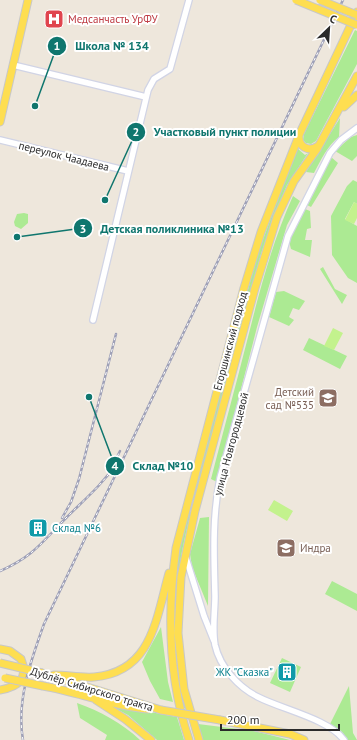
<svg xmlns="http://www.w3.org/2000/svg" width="357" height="740" viewBox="0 0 357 740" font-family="'PT Sans',sans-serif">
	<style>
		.green { fill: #acea93 }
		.pitch { fill: #c3f28d }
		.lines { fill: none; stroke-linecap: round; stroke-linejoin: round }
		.minor-casing { stroke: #d1d4e5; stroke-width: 8 }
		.major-casing { stroke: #c8c8c8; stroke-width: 9 }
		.minor { stroke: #fff; stroke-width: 5.5 }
		.major { stroke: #fede51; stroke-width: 7 }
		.tram { stroke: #9ea0b7; stroke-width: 1 }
		.rail-casing { stroke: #9ea0b7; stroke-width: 2.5 }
		.rail { stroke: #fff; stroke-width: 1; stroke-dasharray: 3; stroke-linecap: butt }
		.major-bridge-casing { stroke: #c8c8c8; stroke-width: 9; stroke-linecap: butt }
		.major-bridge { stroke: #fede51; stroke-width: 7 }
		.labels { text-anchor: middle; stroke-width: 4; stroke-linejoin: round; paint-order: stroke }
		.health-label { font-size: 11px; fill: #be3a42; stroke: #fff; text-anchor: start }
		.street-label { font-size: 11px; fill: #2b2b2b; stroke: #fff }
		.education-label { font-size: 11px; fill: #785e54; stroke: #fff; text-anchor: end }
		.culture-label { font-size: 11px; fill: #0d838f; stroke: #fff; text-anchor: start }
		.leader { fill: none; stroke: #0f766e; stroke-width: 1.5 }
		.callout-dot { fill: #0f766e; stroke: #fff; stroke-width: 1.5 }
		.mark-label { font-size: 12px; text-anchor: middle; font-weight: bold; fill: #fff }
		.callout-label { font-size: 12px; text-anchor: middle; font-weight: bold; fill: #0f766e; stroke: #fff; stroke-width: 4; stroke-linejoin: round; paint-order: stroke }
	</style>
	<rect width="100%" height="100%" fill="#eee7dc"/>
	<!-- green -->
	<path class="green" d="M355,30L357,31V64L316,141L311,144L306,143L303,140L304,134Z
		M340,118L339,137C327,146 321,160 314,173L306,172Z
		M357,135V156L352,161L335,151L351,137Z
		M297,148L305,155L308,153L287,185L273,219L261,254L194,500H191L258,253Z
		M331,157L338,163L311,207L307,205Z
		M353,180L357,182V204L354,202L345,219L357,226V283L348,278L332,255L331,216L347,186Z
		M293,196L300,201L287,225L257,327L217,482L211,479C220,444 229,410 238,376C254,315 267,253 293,196Z
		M305,209L310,211L311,228L307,229L305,240H312L310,257L291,249L289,241Z
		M24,213L28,214V223L21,229L15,226L14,222L17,214Z
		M323,267L335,289L347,295L342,304L320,269Z
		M284,291L305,301L299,310L293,308L289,317L294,320L289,326L269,317L276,292Z
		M309,338L347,356L340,369L303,350Z
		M188,511L191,512C182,547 175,583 175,619C176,648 182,679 186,708H183C167,638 171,581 188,511Z
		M209,517L208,606L192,567L190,554L200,518Z
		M332,581L357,594V611L325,594Z
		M161,627L168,682L173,702L160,699L150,681L142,662Z
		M282,658L301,667L290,692L270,683Z
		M349,686L353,733L357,740H348L341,731L330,724Z
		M77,703C100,711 122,723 140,740H105L107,735L80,718Z
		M107,704L177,717L184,740H157L128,715Z
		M198,724L254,731L290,740H203Z"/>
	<!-- pitch -->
	<path class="pitch" d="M354,202L357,204V218L354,224L345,220Z
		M333,328L343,333L334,350L324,346Z
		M274,500L293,511L287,521L268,510Z"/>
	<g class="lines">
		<defs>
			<path id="minor" d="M13,65L146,97
				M0,140L128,171
				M93,320L148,90L154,79L170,69L189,0
				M186,558L204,616L214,641
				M344,740C329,719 281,709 258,697C238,687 220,667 215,645C212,629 215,612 215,596C214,557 212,517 220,478L288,236L330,153L341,140L357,128"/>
			<path id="major" d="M344,107L357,95
				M0,122L28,0
				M299,135C298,146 308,153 318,146
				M0,649L10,651L21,659C29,679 18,687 0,690
				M42,673L161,710
				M54,675C67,675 80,678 94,677C152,672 156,619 169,573
				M43,686C78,692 112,706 148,709
				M96,700L125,719L151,740
				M220,720L290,734L304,740
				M189,740C168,678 167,613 176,548L244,288L261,232L300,133L357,12
				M199,740L184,689L178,633L181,577L195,511L255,288L277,217L294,181L317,149L357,76"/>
		</defs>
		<!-- minor casing -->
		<use href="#minor" class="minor-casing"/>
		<!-- major casing -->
		<use href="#major" class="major-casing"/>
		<!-- minor -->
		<use href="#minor" class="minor"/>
		<!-- major -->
		<use href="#major" class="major"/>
		<!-- tram -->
		<path class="tram" d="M304,0L357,22"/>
		<defs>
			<path id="rail" d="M112,467L120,451
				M62,518L71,502L79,479L116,334
				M0,571C34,556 42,542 66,518C84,500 102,485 116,464
				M23,740C16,701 31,660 44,624L343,0"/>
		</defs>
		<!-- rail casing -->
		<use href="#rail" class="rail-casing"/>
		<!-- rail -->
		<use href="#rail" class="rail"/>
		<defs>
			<path id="major-bridge" d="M296,0L357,25
				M320,0L357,15
				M0,663L42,673
				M5,678L43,686
				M161,710L220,720"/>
		</defs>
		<!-- major-bridge casing -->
		<use href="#major-bridge" class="major-bridge-casing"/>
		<!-- major-bridge -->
		<use href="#major-bridge" class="major-bridge"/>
	</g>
	<!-- icons -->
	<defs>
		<symbol id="hospital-square" viewBox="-11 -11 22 22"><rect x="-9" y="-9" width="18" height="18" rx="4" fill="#e0444e" stroke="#fff"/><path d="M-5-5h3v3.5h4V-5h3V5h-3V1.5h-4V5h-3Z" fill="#fff"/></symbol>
		<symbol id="school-square" viewBox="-11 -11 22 22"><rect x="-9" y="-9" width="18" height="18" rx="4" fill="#8d6e63" stroke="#fff"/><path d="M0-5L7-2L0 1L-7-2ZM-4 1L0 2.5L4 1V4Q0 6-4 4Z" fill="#fff"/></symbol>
		<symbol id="building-square" viewBox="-11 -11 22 22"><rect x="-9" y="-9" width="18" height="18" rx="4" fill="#0f9aa8" stroke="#fff"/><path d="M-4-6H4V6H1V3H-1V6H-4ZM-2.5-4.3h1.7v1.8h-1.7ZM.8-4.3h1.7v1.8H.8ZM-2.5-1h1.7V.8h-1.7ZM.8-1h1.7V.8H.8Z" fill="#fff"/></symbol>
	</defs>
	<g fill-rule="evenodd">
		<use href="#hospital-square" x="43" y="8" width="22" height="22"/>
		<use href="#school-square" x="317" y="387" width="22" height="22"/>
		<use href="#building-square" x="27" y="517" width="22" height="22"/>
		<use href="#school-square" x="275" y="537" width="22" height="22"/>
		<use href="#building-square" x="276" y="661" width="22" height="22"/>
	</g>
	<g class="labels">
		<!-- health labels -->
		<g class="health-label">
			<text x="68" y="23">Медсанчасть УрФУ</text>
		</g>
		<!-- street labels -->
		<g class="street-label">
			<text transform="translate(64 156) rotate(14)" y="4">переулок Чаадаева</text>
			<text transform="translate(230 341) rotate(-75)" y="4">Егоршинский подход</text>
			<text transform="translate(231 444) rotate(-75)" y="4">улица Новгородцевой</text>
			<text transform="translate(92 689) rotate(17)" y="4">Дублёр Сибирского тракта</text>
		</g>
		<!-- education labels -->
		<g class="education-label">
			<text x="314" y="396">Детский<tspan x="314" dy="13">сад №535</tspan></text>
			<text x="300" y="552" text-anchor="start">Индра</text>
		</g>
		<!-- culture labels -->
		<g class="culture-label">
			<text x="52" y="532">Склад №6</text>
			<text x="273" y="676" text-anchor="end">ЖК "Сказка"</text>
		</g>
	</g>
	<!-- callouts -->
	<path class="leader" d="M35 106L57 46M105 200L136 132M17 237L83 228M89 397L115 466"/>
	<g class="callout-dot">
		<circle cx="35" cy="106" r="4"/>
		<circle cx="105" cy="200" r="4"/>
		<circle cx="17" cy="237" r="4"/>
		<circle cx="89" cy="397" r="4"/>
		<circle cx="57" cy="46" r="10"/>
		<circle cx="136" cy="132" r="10"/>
		<circle cx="83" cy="228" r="10"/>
		<circle cx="115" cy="466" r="10"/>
	</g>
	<g class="mark-label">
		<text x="57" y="50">1</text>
		<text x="136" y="136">2</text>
		<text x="83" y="233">3</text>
		<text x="115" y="470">4</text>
	</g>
	<g class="callout-label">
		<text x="112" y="50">Школа № 134</text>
		<text x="225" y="136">Участковый пункт полиции</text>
		<text x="172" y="233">Детская поликлиника №13</text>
		<text x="163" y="470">Склад №10</text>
	</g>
	<!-- north arrow -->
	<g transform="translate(329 28) rotate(25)" stroke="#ffffff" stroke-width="3" paint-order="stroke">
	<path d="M0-3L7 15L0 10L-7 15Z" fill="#2b2b2b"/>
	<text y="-6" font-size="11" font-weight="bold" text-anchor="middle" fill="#2b2b2b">С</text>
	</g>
	<!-- scale -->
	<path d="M221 724v6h118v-6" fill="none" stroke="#2b2b2b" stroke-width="2"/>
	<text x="227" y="724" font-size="12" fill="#2b2b2b" stroke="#ffffff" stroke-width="3" paint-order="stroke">200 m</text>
</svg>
